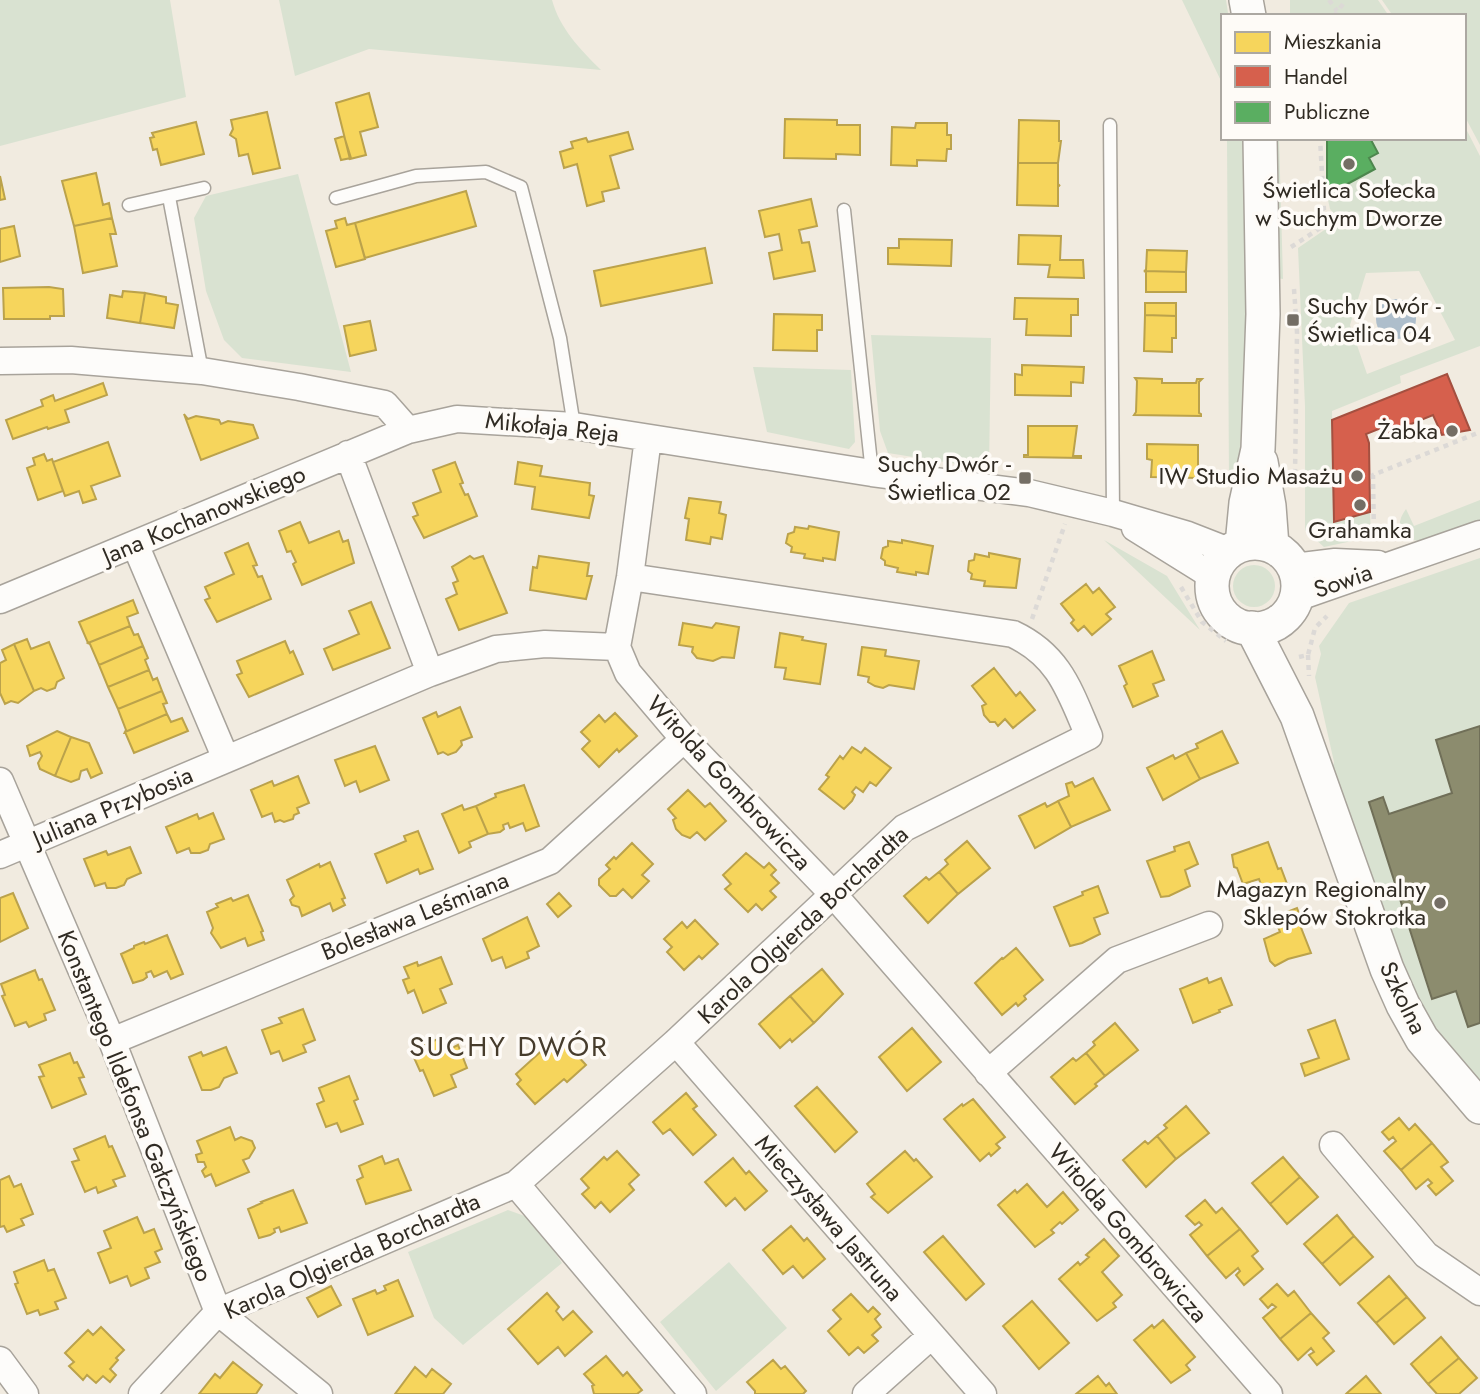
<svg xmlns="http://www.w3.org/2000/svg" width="1480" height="1394" viewBox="0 0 1480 1394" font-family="Jost,sans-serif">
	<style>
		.green { fill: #d9e2d1; fill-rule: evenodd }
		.water { fill: #aebecb }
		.homes { fill: #f6d55c; stroke: #bba24b; stroke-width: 2 }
		.shops { fill: #d6604d; stroke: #a45040; stroke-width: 2 }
		.public { fill: #5aae61; stroke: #4d874e; stroke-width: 2 }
		.industry { fill: #8c8c6e; stroke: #706f58; stroke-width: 2 }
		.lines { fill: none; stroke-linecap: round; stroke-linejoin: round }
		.service-casing { stroke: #a8a39b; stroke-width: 15 }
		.minor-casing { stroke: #a8a39b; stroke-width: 29 }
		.tertiary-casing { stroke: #a8a39b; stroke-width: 36 }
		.path { stroke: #dcd9d6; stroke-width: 4.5; stroke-dasharray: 5 5; stroke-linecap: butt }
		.service { stroke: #fdfcfa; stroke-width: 12 }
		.minor { stroke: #fdfcfa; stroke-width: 26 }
		.tertiary { stroke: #fdfcfa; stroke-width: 33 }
		.poi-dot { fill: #746e65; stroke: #fefbf7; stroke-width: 2.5 }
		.labels { text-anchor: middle; stroke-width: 7; stroke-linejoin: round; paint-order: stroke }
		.poi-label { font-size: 24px; fill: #302b23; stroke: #fefbf7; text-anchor: end }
		.street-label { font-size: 24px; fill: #302b23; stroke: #fefbf7 }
		.quarter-label { font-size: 28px; letter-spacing: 2px; fill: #463c2c; stroke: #fefbf7 }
	</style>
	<rect width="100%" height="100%" fill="#f1ebe0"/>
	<!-- green -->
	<path class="green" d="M0,0H170L186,97L0,146Z
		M279,0H552C560,29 580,49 601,70L369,49L295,76Z
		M1182,0H1226L1228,13L1235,12L1236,16H1223V85Z
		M1290,0H1378L1389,16H1290Z
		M1382,0H1480V145L1464,115V16H1393Z
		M1464,125L1480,156V346L1400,376L1401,383L1332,411L1334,521L1370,512L1371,537L1324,547L1305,530V406L1298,248L1339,220L1330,209L1327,195L1375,169L1369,158L1378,152L1370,138H1464ZM1419,271L1455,340L1367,374L1350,325L1366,273Z
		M1227,138H1249L1246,415L1237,484L1229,483Z
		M1272,138H1279L1283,279L1276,278Z
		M298,174L351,372L242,358L224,340L206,291L194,218L206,196Z
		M871,335L991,338L989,469L888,453L880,431Z
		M753,367L851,370L855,442L849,449L767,432Z
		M1480,500V523L1422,542L1402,537C1398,527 1399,518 1406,509L1414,526Z
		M1104,540L1167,576L1200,630Z
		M1480,558V726L1436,740L1452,793L1389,814L1383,797L1369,802L1431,999L1456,991L1468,1027L1480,1023V1082L1449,1050L1427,1018L1403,967L1331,773L1334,762L1315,677L1321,654L1319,646L1349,603Z
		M1233 586a21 21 0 1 1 42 0a21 21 0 1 1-42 0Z
		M508,1210L533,1219L562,1263L463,1345L434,1318L408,1252Z
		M729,1262L787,1328L716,1391L660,1322Z"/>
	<!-- water -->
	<path class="water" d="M1376 319a20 20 0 1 1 40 0a20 20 0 1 1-40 0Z"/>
	<!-- homes -->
	<path class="homes" d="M369,93L378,127L360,132L366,155L350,159L336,103Z
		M267,112L280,168L253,174L248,154L239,156L236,139L230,135L233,129L231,120Z
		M785,119L837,120V125H860V155L836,154V159L784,158Z
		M1019,120L1059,121V141H1061L1058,163H1018Z
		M196,122L204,154L161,165L157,149L153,150L150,138L154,137L152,133Z
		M916,123H947V135H951V149H947L946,161L917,160V166L891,165L892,127L915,128Z
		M628,132L633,149L610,156L619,188L602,192L604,201L587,206L577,164L564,168L560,152L573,148L571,142L586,138L588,142Z
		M344,136L351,158L341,160L335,139Z
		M1018,163H1058V184L1060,186L1058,185V206L1017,205Z
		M96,173L103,205L109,203L112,218L74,226L62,181Z
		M0,176L5,199L0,200Z
		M466,191L476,226L365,258L355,223Z
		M811,199L817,226L799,230L802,243L809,242L815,271L774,279L769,253L782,250L779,234L765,237L759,211Z
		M112,218L116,234H110L117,266L83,273L74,226Z
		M345,218L347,225L355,223L365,259L336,267L326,231L337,228L335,221Z
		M14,226L20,256L0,262V229Z
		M1019,235L1061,236L1060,260H1083L1084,278L1048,277L1050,265L1018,264Z
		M899,239L952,240L951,266L888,264V248H899Z
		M705,248L712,283L601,306L594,271Z
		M1147,250L1187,251L1186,272L1144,271L1146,270Z
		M1144,271L1186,272V292H1146V272Z
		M49,287L63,289L64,316H50V319H4L3,288Z
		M123,291L145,293L140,323L107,318L110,295L122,297Z
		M145,293L166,297V303L178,305L174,328L140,323Z
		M1015,298L1078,299V315H1071V336L1026,335L1027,319H1014Z
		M1145,303H1176V316L1145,315Z
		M774,314L822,315V330H817V351L773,350Z
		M1145,315L1176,316V338H1172V352L1144,351Z
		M370,321L376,350L350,356L344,326Z
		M1022,365L1084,367L1083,383L1071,382V396L1015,395V374L1022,375Z
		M1135,378L1162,379V383H1196L1197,379H1202L1199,382V413L1201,414V416L1134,415L1136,412L1137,381Z
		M103,383L107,395L65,410L69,422L48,429L47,427L13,439L6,420L43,406L41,400L53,395L55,401Z
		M184,414L188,419L196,416L219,420L221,424L228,421L253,425L258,438L201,460Z
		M1028,426H1077L1073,456H1081V458L1024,457V455H1028Z
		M108,442L120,476L91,486L96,499L83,503L79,491L65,496L53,462Z
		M1147,444L1198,445V478L1151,477L1152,460L1147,459Z
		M44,454L47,461L52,459L63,491L38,500L27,468L35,465L33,458Z
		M455,462L463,483L460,484L465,495L468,494L477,516L424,538L413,517L418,515L413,503L441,492L433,470Z
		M518,462L542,466L540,476L590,483L589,495L594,496L589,518L532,509L535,487L515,484Z
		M689,498L721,502L719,513L726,515L722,539L711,537L710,544L686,540L689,519L685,518Z
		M300,522L309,543L339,531L343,542L348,540L354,563L302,585L293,564L296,562L291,551L287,552L279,531Z
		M809,526L839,532L835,560L823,558V561L804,558L805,554L791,552L792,547L786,543L788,534L794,532L795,527L808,529Z
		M902,540L933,546L928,574L916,572V575L897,572L898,568L885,565V561L881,558L883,548L888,546V541L902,543Z
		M248,543L257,565L253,566L258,577L262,576L271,599L217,622L205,600L210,598L205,587L234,574L225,553Z
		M989,553L1020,559L1016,588L984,586L985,581L971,579L972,574L968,571L969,561L974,560L975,554L989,557Z
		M470,556L474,559L483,556L507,613L459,630L446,599L457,594L453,583L458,581L452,567Z
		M539,556L589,563L587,576H592L586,599L530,590L533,567L537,568Z
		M1086,584L1093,593L1099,588L1115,607L1106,614L1111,619L1092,635L1084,626L1078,631L1071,623L1074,620L1061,604Z
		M133,600L138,613L127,617L130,626L88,643L79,622Z
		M371,602L390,648L333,670L324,649L359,634L349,611Z
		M683,623L712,628L716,623L739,627L734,658L722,657L713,661L697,658L692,652L693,647L679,645Z
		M130,626L134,635L138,634L143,646L99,665L90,644L88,643Z
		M780,633L803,637L802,640L826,644L820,684L784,679L786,668L775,667Z
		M27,639L31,649L49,642L64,678L57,682L55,688L47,691L41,688L34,691L14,644Z
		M285,641L290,653L293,651L303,674L249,697L237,675L242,673L237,661Z
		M14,644L34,691L18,703L11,701L5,704L0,693V663L6,660L2,650Z
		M143,646L148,658L145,660L149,670L108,687L99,665Z
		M862,647L886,650L885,656L919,661L914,689L889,685L883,688L875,686L868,682L869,677L858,675Z
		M1152,651L1164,680L1153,684L1158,696L1133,707L1124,686L1127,684L1119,666Z
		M994,668L1016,696L1020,692L1035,710L1013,728L1005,719L998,726L995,722H990L984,715L982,706L986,704L972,686Z
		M149,670L153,680L157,678L162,691L118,709L108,687Z
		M162,691L167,703L163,704L167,714L125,732L126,730L118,709Z
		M460,707L472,737L461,741L462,745L456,752L448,755L443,752L438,754L423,718L436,712L438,717Z
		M615,713L637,736L619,752L617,749L599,767L582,749L590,741L581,732L599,715L605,722Z
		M167,714L171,722L182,718L188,731L134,753L125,732Z
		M57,731L71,737L55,776L40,769L38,763L42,756L40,752L30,756L27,746Z
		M1222,731L1238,763L1200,779L1186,753L1198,748L1196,744Z
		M71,737L89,743L102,773L91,778L87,769L81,771L79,779L71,782L55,776Z
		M375,746L389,780L360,792L356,781L345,786L335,760Z
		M852,747L861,753L865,748L891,768L876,786L870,782L863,792L856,787L852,792L855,795L852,801L844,809L819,789L829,777L826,775L840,756L843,759Z
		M1186,753L1200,779L1163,800L1147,768L1173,755L1175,759Z
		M298,776L309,803L297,808L299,813L294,815L293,819L284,822L280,820L275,822L272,813L262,817L251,790L272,781L274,786Z
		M1093,778L1110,810L1071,827L1058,801L1069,796L1066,784L1072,782L1075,787Z
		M524,785L539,826L526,831L523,823L510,828L508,823L503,825L504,829L500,832L488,834L476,806L496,797L495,794Z
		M688,790L705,807L710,803L726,821L705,840L697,832L690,838L682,835L676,829L673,820L676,818L668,809Z
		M1058,801L1071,827L1035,848L1019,816L1045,803L1047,807Z
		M462,805L464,810L476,806L488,834L469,842L471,847L459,853L442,814Z
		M213,813L224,839L210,844L208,850L200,853H191L189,848L177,853L166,827L197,814L199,819Z
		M418,831L433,869L420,874L418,869L387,883L375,854L406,841L404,836Z
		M967,841L990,868L958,894L939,872L948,864L945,860Z
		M1189,842L1198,864L1185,870L1190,886L1169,896L1161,897L1147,861L1175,851L1174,847Z
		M1268,842L1278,869L1281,868L1287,884L1264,893L1259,879L1243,884L1237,868L1234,867L1232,855Z
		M632,843L653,864L642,875L649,881L632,898L623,889L616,896H610L599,885V879L610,869L606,865L614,857L616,859Z
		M130,847L141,873L127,879L124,885L116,888H107L105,883L95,886L84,859L106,851L108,855Z
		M746,853L764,868L769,863L776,870L771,875L779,883L770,891L776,897L762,910L756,904L748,912L725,889L731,884L723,875Z
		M330,862L345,898L342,899L345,905L333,911L330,903L302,916L299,907L292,905L290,900L294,896L287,880L319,864L320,867Z
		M939,872L958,894L928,923L904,896L926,877L929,880Z
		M1098,886L1108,913L1094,918L1100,934L1082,943L1070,946L1054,907L1083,895L1082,892Z
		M13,893L28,928L0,942V898Z
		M559,893L571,906L558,917L547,904Z
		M248,895L263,931L261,932L264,940L248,946L245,938L221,948L211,933L213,928L207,912L218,907L216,904L231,898L233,901Z
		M1297,908L1303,924L1300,925L1311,953L1288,959L1275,966L1270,961L1264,939L1280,932L1274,917Z
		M527,917L539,946L527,952L529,958L506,968L502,957L492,961L483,939Z
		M695,920L718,944L702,959L699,956L684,970L667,952L672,947L664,939L682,922L687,928Z
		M167,935L183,974L171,979L167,971L154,977L151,971L146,973L147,977L143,980L133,983L121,954L134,948V946L144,942L145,944Z
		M1016,948L1043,980L1024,996L1026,999L1018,1006L1016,1003L1002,1015L975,983L1002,958L1003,959Z
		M441,957L452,984L440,989L446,1003L423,1013L414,990L408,993L403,980L409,978L404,967L417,962L418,966Z
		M822,969L843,994L814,1023L790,996Z
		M35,970L39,980L42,979L55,1010L44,1014L46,1020L29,1027L26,1022L15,1026L2,996L5,995L1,984Z
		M1207,978L1209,983L1221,978L1232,1005L1219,1010L1220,1012L1193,1023L1180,989Z
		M790,996L814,1023L792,1042L790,1039L780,1048L759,1024Z
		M303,1009L315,1040L303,1045L306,1052L283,1061L279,1051L271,1054L262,1030L282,1023L279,1018Z
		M1335,1020L1349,1059L1305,1076L1301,1064L1319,1058L1308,1030Z
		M1115,1023L1138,1050L1105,1076L1086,1053L1095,1045L1093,1042Z
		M912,1028L941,1062L907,1091L879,1057Z
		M440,1038L446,1051L458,1045L467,1068L451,1075L456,1087L434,1096L423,1070L420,1071L411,1051Z
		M564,1041L586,1065L567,1082L564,1079L535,1104L517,1084L521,1080L516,1074L548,1045L552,1051Z
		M226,1047L237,1073L224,1078L219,1087L211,1090H202L189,1057L201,1052L203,1056Z
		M70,1053L74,1063L77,1062L84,1077L79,1078L86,1094L52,1108L39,1077L44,1076L39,1065Z
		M1086,1053L1105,1076L1095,1084L1097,1086L1075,1104L1051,1077L1073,1058L1076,1061Z
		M349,1076L358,1099L354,1101L363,1124L341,1132L337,1123L326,1127L317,1104L324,1101L319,1088Z
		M817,1087L857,1132L835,1152L795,1106Z
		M686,1093L697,1106L693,1109L716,1135L693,1155L670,1129L663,1134L653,1122Z
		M973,1099L1005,1137L996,1144L1000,1148L991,1156L989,1153L980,1161L944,1119L962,1104L963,1106Z
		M1186,1106L1209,1133L1176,1159L1157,1136L1167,1128L1164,1125Z
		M1399,1118L1409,1130L1415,1124L1432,1143L1401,1170L1384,1151L1396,1141L1393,1137L1389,1140L1382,1132Z
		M230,1127L235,1140L241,1137L252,1141L255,1148L249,1158L243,1160L249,1172L216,1186L211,1174L205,1177L202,1171L206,1167L204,1162H198L196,1155L202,1153L197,1141Z
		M105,1136L109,1147L112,1146L125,1176L113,1180L116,1186L98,1193L96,1187L85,1192L72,1162L79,1160L74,1149Z
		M1157,1136L1176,1159L1146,1187L1123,1160L1145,1141L1148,1144Z
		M1432,1143L1448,1162L1441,1167L1453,1181L1436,1195L1428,1186L1432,1183L1428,1179L1416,1189L1401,1170Z
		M617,1151L639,1175L629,1184L634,1190L610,1212L601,1202L595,1208L582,1194L589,1188L581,1179L604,1157L607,1160Z
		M905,1151L914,1161L916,1159L932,1177L888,1213L871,1197L875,1194L867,1184Z
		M382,1156L385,1164L398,1159L411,1190L366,1204L357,1180L363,1177L359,1166Z
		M1283,1157L1300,1177L1270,1204L1252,1183Z
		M733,1158L746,1174L749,1171L767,1191L745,1210L735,1198L726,1206L705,1182Z
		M9,1176L14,1187L21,1184L33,1214L21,1219L24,1225L7,1232L4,1226L0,1227V1180Z
		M1300,1177L1318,1197L1287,1224L1270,1204Z
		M1027,1184L1047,1207L1063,1192L1078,1210L1062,1224L1060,1222L1051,1230L1054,1233L1035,1247L998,1205L1015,1190L1017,1193Z
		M293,1190L307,1223L281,1232L279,1227L274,1229L275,1232L270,1235L259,1238L248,1209L262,1203L261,1202Z
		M1205,1200L1216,1213L1222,1208L1240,1229L1207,1256L1190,1235L1202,1225L1199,1222L1195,1225L1186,1216Z
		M1337,1215L1354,1236L1322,1264L1304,1244Z
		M137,1217L144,1233L154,1229L162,1249L155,1252L160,1262L145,1268L149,1278L131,1286L127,1276L110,1283L98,1253L111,1248L104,1231Z
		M791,1226L804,1241L807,1238L825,1259L803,1278L793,1266L783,1274L763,1250Z
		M1240,1229L1258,1251L1252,1256L1263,1269L1244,1285L1236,1275L1240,1271L1238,1268L1226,1278L1207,1256Z
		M943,1236L984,1284L966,1300L924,1252Z
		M1354,1236L1373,1257L1340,1285L1322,1264Z
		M1104,1239L1119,1256L1102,1272L1122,1295L1113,1303L1116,1307L1097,1321L1059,1279L1078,1262L1080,1265L1089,1257L1086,1255Z
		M44,1260L48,1271L54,1269L66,1298L55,1302L58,1309L40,1315L38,1310L27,1314L15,1284L18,1283L14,1272Z
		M1389,1276L1407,1297L1376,1323L1358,1303Z
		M398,1280L413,1316L368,1335L353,1299L375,1290L377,1294L386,1290L384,1286Z
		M1277,1284L1288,1296L1294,1291L1311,1313L1280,1339L1263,1318L1276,1307L1272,1304L1268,1308L1260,1299Z
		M331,1286L341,1305L318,1317L307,1298Z
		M547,1293L559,1307L556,1311L563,1320L573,1311L592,1332L565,1356L558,1347L538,1364L508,1329Z
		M851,1294L868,1312L873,1307L880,1314L875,1319L881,1327L872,1335L878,1341L864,1353L858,1347L849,1355L828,1331L841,1319L833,1310Z
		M1407,1297L1425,1318L1394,1344L1376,1323Z
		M1032,1301L1069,1343L1039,1369L1003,1326Z
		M1311,1313L1329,1333L1323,1338L1334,1351L1317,1365L1309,1355L1314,1352L1311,1348L1298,1360L1280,1339Z
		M1163,1320L1195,1357L1186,1365L1190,1370L1171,1383L1134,1340L1152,1325L1154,1328Z
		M101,1327L124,1350L116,1358L118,1360L110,1369L116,1375L110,1382L103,1376L96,1383L87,1375L83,1380L69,1366L74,1362L65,1353L88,1330L93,1335Z
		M1441,1337L1459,1358L1428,1384L1411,1364Z
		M606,1356L623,1376L627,1372L642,1390L637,1394H594L592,1386L594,1385L584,1374Z
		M1459,1358L1477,1378L1459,1394H1437L1428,1384Z
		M773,1360L781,1369L785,1366L806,1391L803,1394H755V1391L747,1382Z
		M233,1362L262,1385L256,1394H199L215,1374L220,1378Z
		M415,1367L426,1377L432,1369L451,1384L443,1394H395Z
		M1098,1376L1106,1386L1109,1383L1117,1394H1076Z
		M1366,1376L1381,1394H1346L1347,1393Z"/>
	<!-- shops -->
	<path class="shops" d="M1447,374L1470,430L1442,435L1433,415L1389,433L1386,426L1366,434L1369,443L1370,512L1334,522L1332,420Z"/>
	<!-- public -->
	<path class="public" d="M1327,138H1370L1378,153L1369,158L1375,169L1327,195Z"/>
	<!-- industry -->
	<path class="industry" d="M1480,726V1023L1468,1027L1456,991L1432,999L1369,802L1383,797L1389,814L1452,793L1436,740Z"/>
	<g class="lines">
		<defs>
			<path id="service" d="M1110,125L1113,513
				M169,197L202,371
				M336,198L416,176L486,172L521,187L560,338L574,426
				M129,205L204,188
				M844,210L872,473"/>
			<path id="minor" d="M0,361L71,360L202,371L299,387L385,404L408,430
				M648,438L630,577L617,647L628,673L684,739L833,894L1269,1394
				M348,454L430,673
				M1135,528L1212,576
				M135,544L226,759
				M1294,567L1335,562L1378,564
				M1296,598L1480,534
				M0,600L408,430L457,419L574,426L872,473L1029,493L1113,513L1188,535L1229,551
				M0,781L112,1041L218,1312L319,1394
				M0,855L430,673L496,649L545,644L617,647
				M112,1041L550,861L684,739
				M676,1042L983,1394
				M988,1073L1117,960L1209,925
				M1333,1145L1426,1255L1480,1292
				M516,1184L693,1394
				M0,1360L25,1394
				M142,1394L218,1312L516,1184L676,1042L904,828L1089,736C1070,692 1060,656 1013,634L630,577
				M866,1394L931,1336"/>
			<path id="tertiary" d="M1246,0L1249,16
				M1261,462L1269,506L1272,546
				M1212 586a43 43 0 1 1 86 0a43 43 0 1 1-86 0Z
				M1242,545L1246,503L1258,449L1263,314L1260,138
				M1252,628L1297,716L1387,969L1403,1005L1422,1039L1480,1107"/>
		</defs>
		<!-- service casing -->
		<use href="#service" class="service-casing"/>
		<!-- minor casing -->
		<use href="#minor" class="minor-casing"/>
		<!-- tertiary casing -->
		<use href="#tertiary" class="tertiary-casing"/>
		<!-- path -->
		<path class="path" d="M1329,0L1337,11
			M1334,16L1346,0
			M1291,247L1331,221L1324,210L1320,138
			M1294,289L1297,332L1295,476
			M1374,539L1373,475L1480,432
			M1181,587L1202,622L1226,641
			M1032,619L1065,524
			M1308,655L1309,676
			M1299,657L1308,655L1315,628L1327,616"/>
		<!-- service -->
		<use href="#service" class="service"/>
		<!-- minor -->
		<use href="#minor" class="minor"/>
		<!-- tertiary -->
		<use href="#tertiary" class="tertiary"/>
	</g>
	<!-- markers -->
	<g class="poi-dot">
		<circle cx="1349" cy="164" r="7"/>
		<rect x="1286" y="313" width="14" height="14" rx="3.5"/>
		<circle cx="1452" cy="431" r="7"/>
		<circle cx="1357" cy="476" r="7"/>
		<rect x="1018" y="471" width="14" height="14" rx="3.5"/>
		<circle cx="1360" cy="505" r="7"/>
		<circle cx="1440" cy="903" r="7"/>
	</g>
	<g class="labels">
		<!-- poi labels -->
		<g class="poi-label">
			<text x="1349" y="198" text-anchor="middle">Świetlica Sołecka<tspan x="1349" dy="28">w Suchym Dworze</tspan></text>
			<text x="1307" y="314" text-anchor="start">Suchy Dwór -<tspan x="1307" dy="28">Świetlica 04</tspan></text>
			<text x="1438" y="439">Żabka</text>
			<text x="1011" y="472">Suchy Dwór -<tspan x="1011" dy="28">Świetlica 02</tspan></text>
			<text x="1343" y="484">IW Studio Masażu</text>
			<text x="1360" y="538" text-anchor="middle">Grahamka</text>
			<text x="1426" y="897">Magazyn Regionalny<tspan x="1426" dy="28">Sklepów Stokrotka</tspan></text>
		</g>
		<!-- street labels -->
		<g class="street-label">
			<text transform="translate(552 427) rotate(6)" y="8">Mikołaja Reja</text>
			<text transform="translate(204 515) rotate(-23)" y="8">Jana Kochanowskiego</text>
			<text transform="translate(1343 581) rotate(-19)" y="8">Sowia</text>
			<text transform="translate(729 783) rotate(47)" y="8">Witolda Gombrowicza</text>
			<text transform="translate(113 807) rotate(-23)" y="8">Juliana Przybosia</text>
			<text transform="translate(415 916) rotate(-22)" y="8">Bolesława Leśmiana</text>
			<text transform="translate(803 925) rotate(-43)" y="8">Karola Olgierda Borchardta</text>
			<text transform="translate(1403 998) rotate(64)" y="8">Szkolna</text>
			<text transform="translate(135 1106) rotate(68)" y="8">Konstantego Ildefonsa Gałczyńskiego</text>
			<text transform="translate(829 1218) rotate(49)" y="8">Mieczysława Jastruna</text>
			<text transform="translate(1128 1233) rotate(49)" y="8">Witolda Gombrowicza</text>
			<text transform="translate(352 1256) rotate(-24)" y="8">Karola Olgierda Borchardta</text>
		</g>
		<!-- quarter labels -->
		<g class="quarter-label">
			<text x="509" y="1056">SUCHY DWÓR</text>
		</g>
	</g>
	<!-- legend -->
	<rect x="1221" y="14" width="245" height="126" fill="#fefbf7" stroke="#aca8a2" stroke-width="2"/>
	<rect x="1235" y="32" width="35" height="21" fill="#f6d55c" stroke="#aca8a2" stroke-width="2"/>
	<text x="1284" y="49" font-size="21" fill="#302b23">Mieszkania</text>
	<rect x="1235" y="66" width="35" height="21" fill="#d6604d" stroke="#aca8a2" stroke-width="2"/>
	<text x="1284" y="84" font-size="21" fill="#302b23">Handel</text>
	<rect x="1235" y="102" width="35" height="21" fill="#5aae61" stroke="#aca8a2" stroke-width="2"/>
	<text x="1284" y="119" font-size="21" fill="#302b23">Publiczne</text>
</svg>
